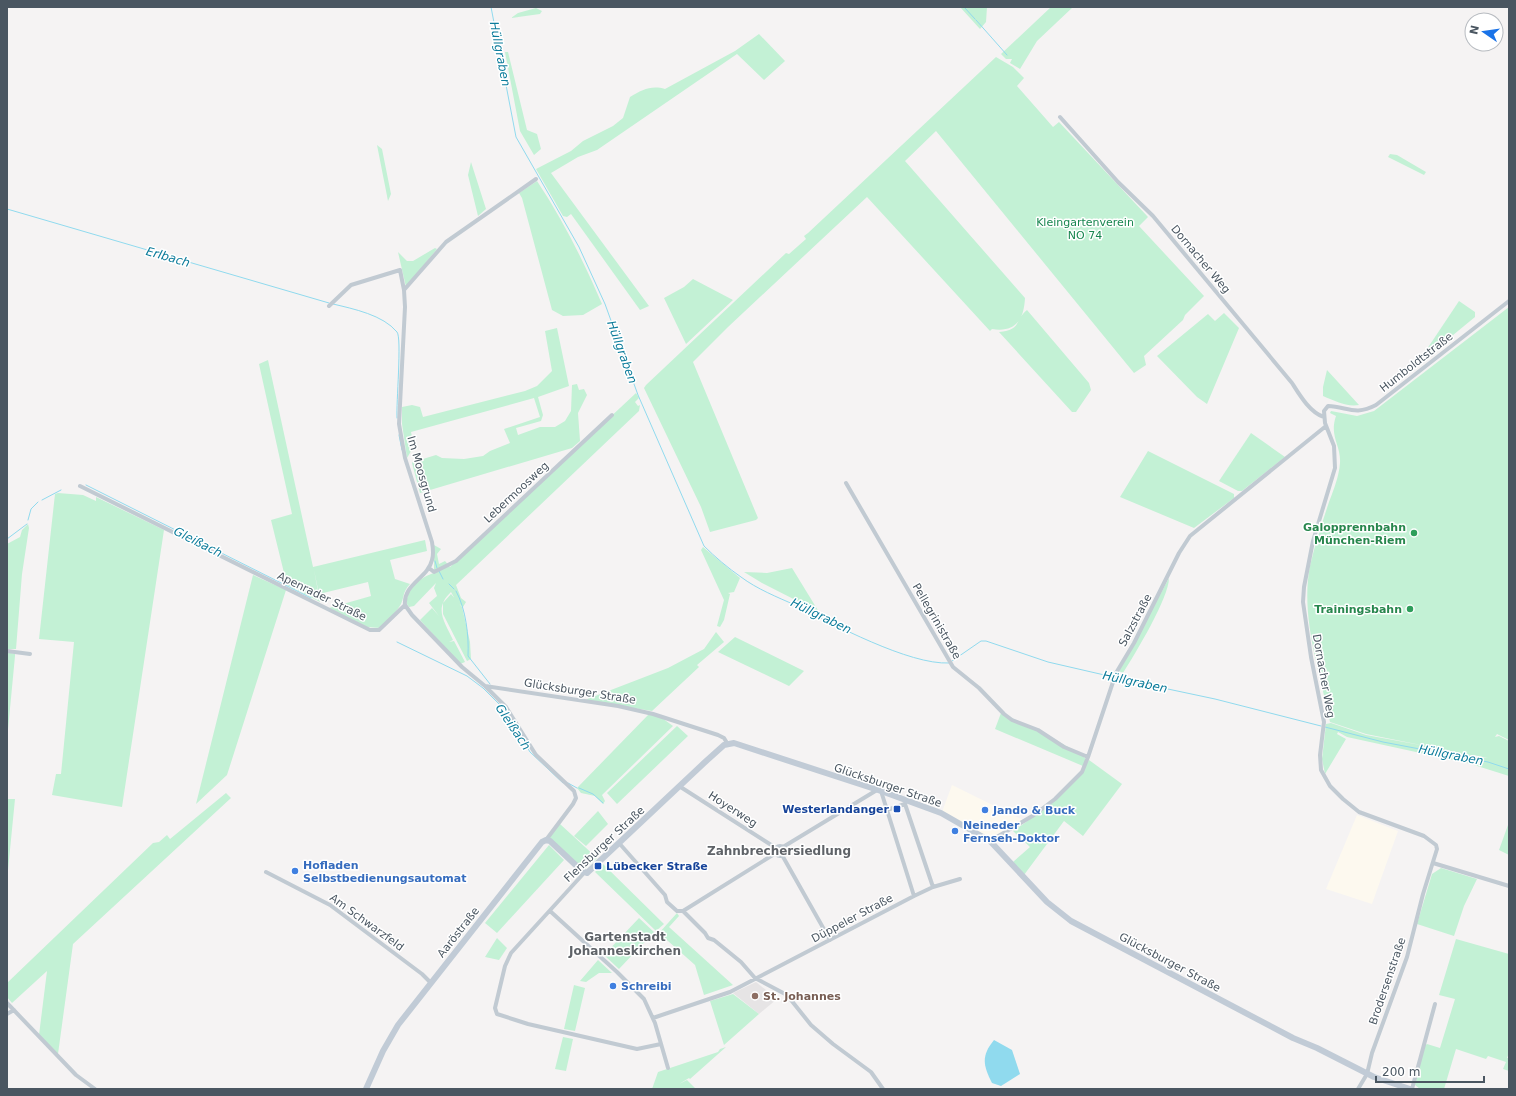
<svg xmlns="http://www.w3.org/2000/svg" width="1516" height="1096" viewBox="0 0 1516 1096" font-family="'DejaVu Sans',sans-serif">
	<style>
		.commercial { fill: #fdf9ef }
		.education { fill: #e6e4e5 }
		.green { fill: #c3f1d5 }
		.water { fill: #90daee }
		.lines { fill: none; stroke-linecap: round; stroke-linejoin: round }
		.stream { stroke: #90daee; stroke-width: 1 }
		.street { stroke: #c1cad2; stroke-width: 4 }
		.secondary { stroke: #c1cbd6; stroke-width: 6 }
		.leisure-dot { fill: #2e9e5b; stroke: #fff; stroke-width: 1.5 }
		.transit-dot { fill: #1a4fb4; stroke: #fff; stroke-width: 1.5 }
		.shop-dot { fill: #3f7fe0; stroke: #fff; stroke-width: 1.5 }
		.education-dot { fill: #8d6e63; stroke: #fff; stroke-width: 1.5 }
		.labels { text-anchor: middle; stroke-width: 3; stroke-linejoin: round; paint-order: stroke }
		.park-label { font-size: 11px; fill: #17864f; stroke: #fff }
		.street-label { font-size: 11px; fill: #4a5661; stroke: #fff }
		.leisure-label { font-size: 11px; font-weight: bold; fill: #27864d; stroke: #fff; text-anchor: end }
		.transit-label { font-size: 11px; font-weight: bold; fill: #164399; stroke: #fff; text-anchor: end }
		.shop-label { font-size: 11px; font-weight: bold; fill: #366cbe; stroke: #fff; text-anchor: start }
		.education-label { font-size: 11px; font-weight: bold; fill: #785e54; stroke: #fff; text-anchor: start }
		.water-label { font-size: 12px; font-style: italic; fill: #0c7c9b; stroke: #fff }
		.neighbourhood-label { font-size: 12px; font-weight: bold; fill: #5f6368; stroke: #fff }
	</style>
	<rect width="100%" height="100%" fill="#f5f3f3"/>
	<!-- commercial -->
	<path class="commercial" d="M952,785L1023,820L990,838L942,812Z
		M1357,815L1398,831L1372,904L1326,889Z"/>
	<!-- education -->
	<path class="education" d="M756,982L777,999L759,1014L733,993Z"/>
	<!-- green -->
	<path class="green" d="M960,7H987L986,22L980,29Z
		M1051,7H1073L1037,41L1020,69L1010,63L1012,59H1006L1001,54Z
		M536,8L542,11L540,14L511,18L518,13Z
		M759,34L785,61L764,80L737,54L597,150L578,157L551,173L649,306L640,310L571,214L567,217L563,216L536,169L571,151L583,141L613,126L623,118L630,97C642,90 651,85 665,89L735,51Z
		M505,52H508L527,130L537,134L541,149L534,155L520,131Z
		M996,57L1013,67L1024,78L1017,86L1053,127L1059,122L1148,217L1139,226L1204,296L1185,315L1183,320L1144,356L1146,365L1134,373L936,131L905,161L1025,298C1024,319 1016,333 992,329L990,331L867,197L728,327L693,362L758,518L756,520L710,532L701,507L644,388L646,385L786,253L789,254L806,239L804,236L808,233Z
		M377,145L382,149L391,194L388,201Z
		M1390,154L1397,155L1426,172L1424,175L1388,157Z
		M471,162L486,209L478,216L468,175Z
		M537,181C563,220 583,260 602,304L583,315L563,316L552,310L522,198L519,193Z
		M435,248L437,249L406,287L398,252L407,261H413Z
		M693,279L733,300L686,344L664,298L684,287Z
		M1459,301L1475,312V317L1430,354L1427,349Z
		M1509,307V740L1497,734L1495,737L1499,736L1509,741V776L1474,765L1476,757L1488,758L1473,755L1471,764L1347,737L1338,732L1337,734L1346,739L1325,774L1322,759L1326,724L1331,723L1366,735L1426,746L1366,734L1330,722C1320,672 1300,617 1310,566C1315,544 1322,523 1329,502C1334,489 1339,476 1340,463C1341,445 1329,436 1336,416L1330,413L1331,411L1357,416L1374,411Z
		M1027,310L1089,383L1091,390L1076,412H1072L999,332C1022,330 1015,319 1027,310Z
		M1224,313L1239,328L1207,404L1197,397L1157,356L1208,314L1215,321Z
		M557,328L569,386L538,397L543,415L541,421L516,428L518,435L540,427H555L565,421L571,411L572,385L577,384L579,390L584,389L587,395L578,413L580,441L572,448L420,493L412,463L418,456L423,459L436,455L442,458L464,459L483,456L490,451L510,443L504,429L540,417L534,398L411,432L414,446L407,458L402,424V407L412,405L420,407L423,417L525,391L537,386L552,371L545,331Z
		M268,360L313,567L425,540L427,551L390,560L395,579L410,584C402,593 405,595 401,604C396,613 387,621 380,628L367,627L329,608L371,596L368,582L319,594L314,570L320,602L287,585L271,520L292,514L259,364Z
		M1327,370L1359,405C1346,407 1335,401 1323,396V387Z
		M636,393L639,398L635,402L638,406L640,405L639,411L456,585L461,598L466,602L463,607L456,601L451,592C433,609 445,622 453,640L449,642L454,641L465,662L460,664L420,620L432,608L439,616L429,603L437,596L434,588L436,583L414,606L409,607L407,604C405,589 421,577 434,573V545L441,549L437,554L439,564L445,561L450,567Z
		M1251,433L1285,457L1242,491H1238L1219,481Z
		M1148,451L1234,494V498L1194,528L1120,497Z
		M58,493L83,495L96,501V497L164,530L122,807L52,795L56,774H61L74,642L39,639L55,494Z
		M28,524L29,528L22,574L16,649H7V544L20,537L22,530Z
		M703,547L740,578L734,592L728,593L730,594L724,620L720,627L717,626L724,600L701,550Z
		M792,568L819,612L762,583L744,572L767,573Z
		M253,575L286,590L227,775L196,804Z
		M1169,578C1169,598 1135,654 1123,673L1119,671Z
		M451,594L462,607L470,642L471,659L467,661L443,614V603Z
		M716,632L724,642L697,665L699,667L652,711L585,700L668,668L704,649Z
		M735,637L804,671L789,686L718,652Z
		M7,652L15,654V656L7,740Z
		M1001,713L1037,730L1081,754L1086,759L1083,766L995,729Z
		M649,714L662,718L673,726L602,795L605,801L603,804L595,796L581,793L577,788Z
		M677,726L688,736L617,804L607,793Z
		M1089,760L1122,784L1083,836L1064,821L1024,875L1013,862L1030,847L1013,831C1040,813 1073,788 1089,760Z
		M226,793L231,798L73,944L58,1054L39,1035L47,971L12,1003L7,997V983L153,843L159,842L167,835L170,839Z
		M7,799H15L8,870H7Z
		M598,811L608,824L586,846L574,836Z
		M560,824L597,858L584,870L550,839V836Z
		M1508,825H1509V855L1499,850Z
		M549,845L564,860L497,933L485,923Z
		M603,864L664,924L656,931L595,872Z
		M1441,868L1477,879L1464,906L1454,936L1417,924L1432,874Z
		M677,913L679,916L669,927L733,985L704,995L695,965L659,933Z
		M639,918L654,932L619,969L604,955Z
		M497,938L507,948L499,960L485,957Z
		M1456,939L1509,954V1053L1507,1058H1509V1071L1503,1069L1506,1062L1488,1056L1486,1059L1456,1049L1444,1089H1420L1415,1085L1424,1046L1427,1044L1440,1048L1455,999L1439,995Z
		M598,960L612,973H599L586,982L580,981Z
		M574,985L585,988L575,1031L564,1029Z
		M733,994L759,1014L724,1045L710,1001Z
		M563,1037L573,1039L566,1071L555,1069Z
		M726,1047L690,1079L689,1078L679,1084L687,1080L696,1089H652L658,1072L718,1052L720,1049Z"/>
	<!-- water -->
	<path class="water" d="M994,1040L1012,1050L1020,1074L1001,1086L992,1083C983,1065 981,1056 994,1040Z"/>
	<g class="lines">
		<!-- stream -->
		<path class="stream" d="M491,7L516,137L579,247L605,304L638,395L704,546C715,557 728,568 741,577C757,589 777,597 795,605C833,624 909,665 949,663
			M964,7L975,19
			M976,20L1007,55
			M7,209L329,303
			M333,304C354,309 383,315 397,332C402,338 396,404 397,418
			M399,435L402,450
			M86,485L311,598
			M42,500L61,490
			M28,520L31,509L38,502
			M7,539L27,524
			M435,561L437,568
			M439,571L443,579
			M449,584L454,589
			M456,591C466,609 469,636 468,656L490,684
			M397,642L467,676L483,688L504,709L530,752L563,783
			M952,661L981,641H986L1048,662L1113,677
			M1116,678L1215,699L1321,726
			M1325,727L1383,742L1488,762L1509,769
			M568,783L577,788
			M579,788L593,794L603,803"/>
		<!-- street -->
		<path class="street" d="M1060,117L1118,182L1153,216L1292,383C1299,394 1310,413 1324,417
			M404,290L446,242L536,179
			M329,306L351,285L400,270L404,290L405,307L399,424L405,458L432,542C433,548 434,554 432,560C428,578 403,584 405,605L412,615L462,667L485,686L506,707L536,755L574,791L576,798L573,804L546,840
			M846,483L953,667L979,688L1004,714L1012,720L1038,730L1064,747L1088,757
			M80,486L370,630H379L405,605
			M429,568L434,572L456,561L612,415
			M7,651L30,654
			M485,686L618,706L653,714L718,735L724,738L727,743
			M679,786L776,848
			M881,791L914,896
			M906,800L905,804L933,887
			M886,809H890L905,804
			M990,841L1034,815L1055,799L1082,772L1088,757L1116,673L1134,643L1179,553L1190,536L1326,426
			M619,843L665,895L667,902L677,911H683L705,933L708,938L714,940L741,962L755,978L787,995L811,1025L833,1044L871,1072L883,1089
			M775 851a5 5 0 1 1 10 0a5 5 0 1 1-10 0Z
			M783,847L877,790
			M782,855L830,940
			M1433,863L1509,886
			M266,872L330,905L422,974L431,983
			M584,873L511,953L505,966L495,1008L497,1014L528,1024L637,1049L661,1044
			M550,911L617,972L644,999L655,1023L668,1068
			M683,911L776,853
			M7,1003L76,1075L95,1089
			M7,1014L14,1010
			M653,1018L730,992L914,896L933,887L960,879
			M1358,1089L1367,1074L1372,1053L1407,957L1423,894L1437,849L1436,845L1424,836L1359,812L1343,799L1330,786L1321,770L1320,755L1324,722L1311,657L1303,602L1304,587L1313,541L1335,468L1334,446L1325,423L1324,411L1328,406C1348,407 1355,416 1376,405L1509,301
			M1412,1089L1435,1004"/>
		<!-- secondary -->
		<path class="secondary" d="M366,1089L383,1051L398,1025L542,842L546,840L550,841L582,871L587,873L704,763L724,745L734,743L881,791L941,813L990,841L1047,902L1071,921L1293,1038L1317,1048L1374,1077L1410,1089"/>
	</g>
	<!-- markers -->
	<g class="leisure-dot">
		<circle cx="1414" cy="533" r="4"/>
		<circle cx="1410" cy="609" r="4"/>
	</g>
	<g class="transit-dot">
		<rect x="893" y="805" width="8" height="8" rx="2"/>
		<rect x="594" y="862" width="8" height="8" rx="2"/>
	</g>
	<g class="shop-dot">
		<circle cx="985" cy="810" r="4"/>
		<circle cx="955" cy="831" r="4"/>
		<circle cx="295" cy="871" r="4"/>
		<circle cx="613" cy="986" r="4"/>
	</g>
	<circle class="education-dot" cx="755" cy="996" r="4"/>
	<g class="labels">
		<!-- park labels -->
		<g class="park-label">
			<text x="1085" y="226">Kleingartenverein<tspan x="1085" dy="13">NO 74</tspan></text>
		</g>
		<!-- street labels -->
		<g class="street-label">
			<text transform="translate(1201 259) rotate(50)" y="4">Dornacher Weg</text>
			<text transform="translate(1416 362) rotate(-38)" y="4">Humboldtstraße</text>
			<text transform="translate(422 474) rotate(74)" y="4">Im Moosgrund</text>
			<text transform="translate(516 492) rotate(-43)" y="4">Lebermoosweg</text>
			<text transform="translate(322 596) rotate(26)" y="4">Apenrader Straße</text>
			<text transform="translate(1135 620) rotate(-62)" y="4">Salzstraße</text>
			<text transform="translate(937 621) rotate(60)" y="4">Pellegrinistraße</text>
			<text transform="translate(1324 676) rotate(80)" y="4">Dornacher Weg</text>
			<text transform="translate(580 691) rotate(9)" y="4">Glücksburger Straße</text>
			<text transform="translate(888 785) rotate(19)" y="4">Glücksburger Straße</text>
			<text transform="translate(733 809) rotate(33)" y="4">Hoyerweg</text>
			<text transform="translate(604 844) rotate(-43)" y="4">Flensburger Straße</text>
			<text transform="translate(852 918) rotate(-28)" y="4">Düppeler Straße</text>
			<text transform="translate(367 922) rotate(36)" y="4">Am Schwarzfeld</text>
			<text transform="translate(458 932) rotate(-52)" y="4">Aaröstraße</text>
			<text transform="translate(1170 962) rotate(28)" y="4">Glücksburger Straße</text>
			<text transform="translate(1387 981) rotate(-71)" y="4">Brodersenstraße</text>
		</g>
		<!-- leisure labels -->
		<g class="leisure-label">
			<text x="1406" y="531">Galopprennbahn<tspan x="1406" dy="13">München-Riem</tspan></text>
			<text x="1402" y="613">Trainingsbahn</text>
		</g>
		<!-- transit labels -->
		<g class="transit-label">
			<text x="889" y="813">Westerlandanger</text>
			<text x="606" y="870" text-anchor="start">Lübecker Straße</text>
		</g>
		<!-- shop labels -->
		<g class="shop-label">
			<text x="993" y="814">Jando &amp; Buck</text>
			<text x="963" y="829">Neineder<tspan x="963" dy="13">Fernseh-Doktor</tspan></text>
			<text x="303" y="869">Hofladen<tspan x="303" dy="13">Selbstbedienungsautomat</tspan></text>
			<text x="621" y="990">Schreibi</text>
		</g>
		<!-- education labels -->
		<g class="education-label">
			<text x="763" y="1000">St. Johannes</text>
		</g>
		<!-- water labels -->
		<g class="water-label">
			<text transform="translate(500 54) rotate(79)" y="4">Hüllgraben</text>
			<text transform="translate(168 257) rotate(16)" y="4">Erlbach</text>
			<text transform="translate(622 352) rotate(70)" y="4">Hüllgraben</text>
			<text transform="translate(198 542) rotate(27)" y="4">Gleißach</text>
			<text transform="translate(821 616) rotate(26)" y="4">Hüllgraben</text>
			<text transform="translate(1135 682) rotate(12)" y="4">Hüllgraben</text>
			<text transform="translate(513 727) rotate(56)" y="4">Gleißach</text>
			<text transform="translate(1451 755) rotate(11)" y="4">Hüllgraben</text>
		</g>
		<!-- neighbourhood labels -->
		<g class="neighbourhood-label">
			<text x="779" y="855">Zahnbrechersiedlung</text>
			<text x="625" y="941">Gartenstadt<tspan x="625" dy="14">Johanneskirchen</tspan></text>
		</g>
	</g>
	<!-- border -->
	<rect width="1516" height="1096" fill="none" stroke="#4a5661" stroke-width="16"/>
	<!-- north arrow -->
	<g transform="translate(1484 32) rotate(283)"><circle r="19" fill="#ffffff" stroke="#b7bbc0"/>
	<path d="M0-3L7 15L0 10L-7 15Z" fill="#1a73e8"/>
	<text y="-6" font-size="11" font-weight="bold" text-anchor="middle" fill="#4a5661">N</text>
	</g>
	<!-- scale -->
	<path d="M1376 1076v6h108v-6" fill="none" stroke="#4a5661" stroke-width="2"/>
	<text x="1382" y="1076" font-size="12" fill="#4a5661" stroke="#ffffff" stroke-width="3" paint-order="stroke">200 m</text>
</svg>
